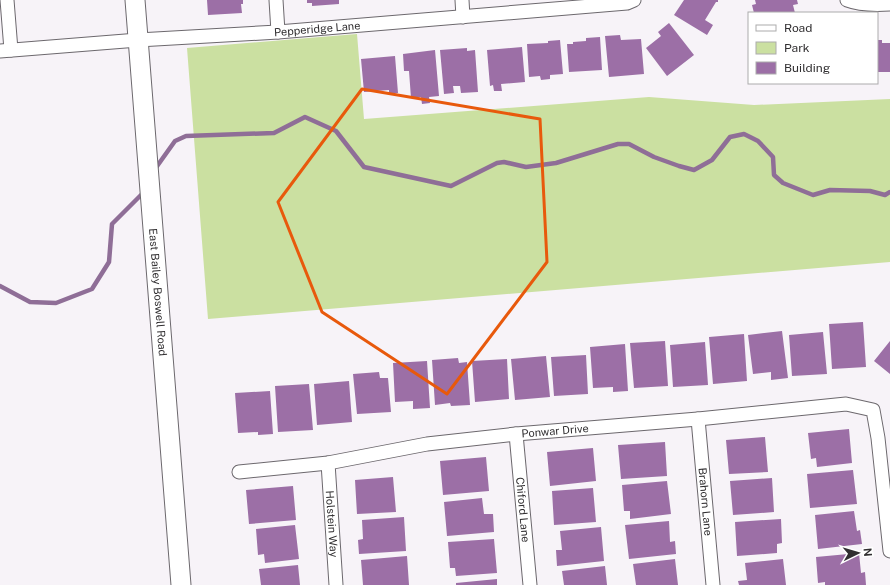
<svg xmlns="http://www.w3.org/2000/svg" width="890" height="585" viewBox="0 0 890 585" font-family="'Public Sans',sans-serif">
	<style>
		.green { fill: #cbe0a1 }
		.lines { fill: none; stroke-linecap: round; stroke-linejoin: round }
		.stream { stroke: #8f6e97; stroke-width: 4.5 }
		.building { fill: #9c6fa6 }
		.street-casing { stroke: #6c686d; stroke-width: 15 }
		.secondary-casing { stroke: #6c686d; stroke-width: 21 }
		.street { stroke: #fff; stroke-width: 13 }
		.secondary { stroke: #fff; stroke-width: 19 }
		.marked { fill: none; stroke: #e8590c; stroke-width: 3; stroke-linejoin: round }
		.labels { text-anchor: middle; stroke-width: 3.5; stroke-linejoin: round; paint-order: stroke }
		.street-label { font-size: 11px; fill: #302e30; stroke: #fff }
	</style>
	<rect width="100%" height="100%" fill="#f7f3f8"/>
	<!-- green -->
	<path class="green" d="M357,34L364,119L649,97L754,105L890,99V262L208,319L187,48Z"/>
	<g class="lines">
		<!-- stream -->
		<path class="stream" d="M155,169L175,141L186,136L274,133L305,117L336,131L364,167L451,186L497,163L504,162L526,167L556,163L618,144H629L654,157L679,166L694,170L712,160L730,137L744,134L758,141L773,157L774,175L783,183L813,195L830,190L870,191L885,195L890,192
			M0,286L30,302L56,303L92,289L109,262L112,224L144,192"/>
	</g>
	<!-- building -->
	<path class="building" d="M207,0H243V4H241L242,13L208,15Z
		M307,0H339V4L312,6V3H307Z
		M684,0H718V2H716L705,20L713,25L707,35L674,15Z
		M755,0H797L798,4L793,5L795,13H754L752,5L756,4Z
		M669,23L694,55L667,76L646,48L661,36L658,32Z
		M620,35L621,40L641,39L644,74L609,77L605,36Z
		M600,37L602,70L569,72L567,44H573V42L586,41V38Z
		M560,40L563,74L550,75V79L541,80L540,76L529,77L527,44L548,43V41Z
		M877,40H882V43H890V72H877Z
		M522,47L525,82L501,84L502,91H494L493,85L490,86L487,50Z
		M467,48V51L475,50L478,92L461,93L460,86H453L454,93L444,94L440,50Z
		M435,50L439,96L429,97L430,103L422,104L421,97L411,98L409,71H404L403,54Z
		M395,56L398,93L389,94V90L364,92L361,59Z
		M863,322L866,367L832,369L829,324Z
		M782,331L788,378L771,380V372L753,374L748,335Z
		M823,332L827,374L792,376L789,335Z
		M744,334L747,381L713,384L709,337Z
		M665,341L668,386L634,388L630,343Z
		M890,341V374L874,361Z
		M705,342L708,385L673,387L670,345Z
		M625,344L628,391L613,392V387L593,388L590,347Z
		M586,355L588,394L554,396L551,357Z
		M546,356L550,397L515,400L511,359Z
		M458,358L459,363L467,362L470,405L451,406L450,403L435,405L432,360Z
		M507,359L509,399L475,402L472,361Z
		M427,361L430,408L413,409V401L395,402L393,363Z
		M379,372L380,378H388L391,412L357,414L353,374Z
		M349,381L352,422L317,425L314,384Z
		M309,384L313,430L278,432L275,386Z
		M270,391L273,434L258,435V432L238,433L235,393Z
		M849,429L852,463L817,467L816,458L811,459L808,433Z
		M765,437L768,472L729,474L726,440Z
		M665,442L667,476L621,479L618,445Z
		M593,448L596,481L550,486L547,452Z
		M486,457L489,491L443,495L440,461Z
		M853,470L857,504L810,508L807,474Z
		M393,477L396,512L357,514L355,480Z
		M772,478L774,512L733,515L730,481Z
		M667,481L671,514L630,519V511H624L622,485Z
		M293,486L296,520L249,524L246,490Z
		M593,488L596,522L554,525L552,491Z
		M482,498L484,514H493L494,532L447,536L444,502Z
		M854,511L857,531L860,530L862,544L818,549L815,515Z
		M404,517L406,551L359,554L358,540L363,539L362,520Z
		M781,519L782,543L777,544V553L737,556L735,522Z
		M669,521L670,542L675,541L676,554L629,559L625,525Z
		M295,525L299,559L265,563L264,554L258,555L256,529Z
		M601,527L604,561L557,566L556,550H562L560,531Z
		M494,539L497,573L456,576L455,568H450L448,542Z
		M859,553L861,573L865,572L866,585H825V582L818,583L816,557Z
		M407,556L409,585H363L361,560Z
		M675,559L678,585H636L633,564Z
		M783,559L786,585H739L738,581L747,580L745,563Z
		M298,565L300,585H261L259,569Z
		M605,566L607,585H564L562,571Z
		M497,579V585H456V583Z"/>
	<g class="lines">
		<defs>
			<g id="street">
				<path d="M7,0L11,50"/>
				<path d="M276,0L278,32"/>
				<path d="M462,0L463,17"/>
				<path d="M847,0C860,5 875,5 890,4"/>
				<path id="s1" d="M0,51L138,40L278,32L627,3L634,0"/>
				<path id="s2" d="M698,419L713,585"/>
				<path id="s3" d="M516,434L530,585"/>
				<path id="s4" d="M328,463L336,585"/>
				<path id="s5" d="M239,472L328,463L427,444L516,434L698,419L846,404L873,410L878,438L890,551"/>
			</g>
			<g id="secondary">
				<path id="s6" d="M135,0L181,585"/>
			</g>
		</defs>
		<!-- street casing -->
		<use href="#street" class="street-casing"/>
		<!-- secondary casing -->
		<use href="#secondary" class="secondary-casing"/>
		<!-- street -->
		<use href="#street" class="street"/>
		<!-- secondary -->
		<use href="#secondary" class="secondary"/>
	</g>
	<!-- marked area -->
	<path class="marked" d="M362,89L540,119L547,262L447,394L322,312L278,202Z"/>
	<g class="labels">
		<!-- street labels -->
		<g class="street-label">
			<text dy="4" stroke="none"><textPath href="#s1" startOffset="318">Pepperidge Lane</textPath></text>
			<text dy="4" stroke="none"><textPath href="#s6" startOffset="293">East Bailey Boswell Road</textPath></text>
			<text dy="4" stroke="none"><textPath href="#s5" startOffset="319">Ponwar Drive</textPath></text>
			<text dy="4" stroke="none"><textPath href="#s2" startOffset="83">Brahorn Lane</textPath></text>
			<text dy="4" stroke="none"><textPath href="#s3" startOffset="76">Chiford Lane</textPath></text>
			<text dy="4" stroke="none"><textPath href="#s4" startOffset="61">Holstein Way</textPath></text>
		</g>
	</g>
	<!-- legend -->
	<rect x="748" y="12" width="130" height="72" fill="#ffffff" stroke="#acabac"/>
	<rect x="756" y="25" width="20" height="6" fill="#ffffff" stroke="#acabac"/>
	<text x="784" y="32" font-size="12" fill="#302e30">Road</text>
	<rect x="756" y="42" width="20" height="12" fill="#cbe0a1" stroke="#acabac"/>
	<text x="784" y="52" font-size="12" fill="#302e30">Park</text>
	<rect x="756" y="62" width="20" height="12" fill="#9c6fa6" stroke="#acabac"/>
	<text x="784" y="72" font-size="12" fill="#302e30">Building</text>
	<!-- north arrow -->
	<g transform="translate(858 553) rotate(85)" stroke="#ffffff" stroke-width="3" paint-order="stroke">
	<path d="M0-3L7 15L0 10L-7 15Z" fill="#302e30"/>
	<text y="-6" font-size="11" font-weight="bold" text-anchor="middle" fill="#302e30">N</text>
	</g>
</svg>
